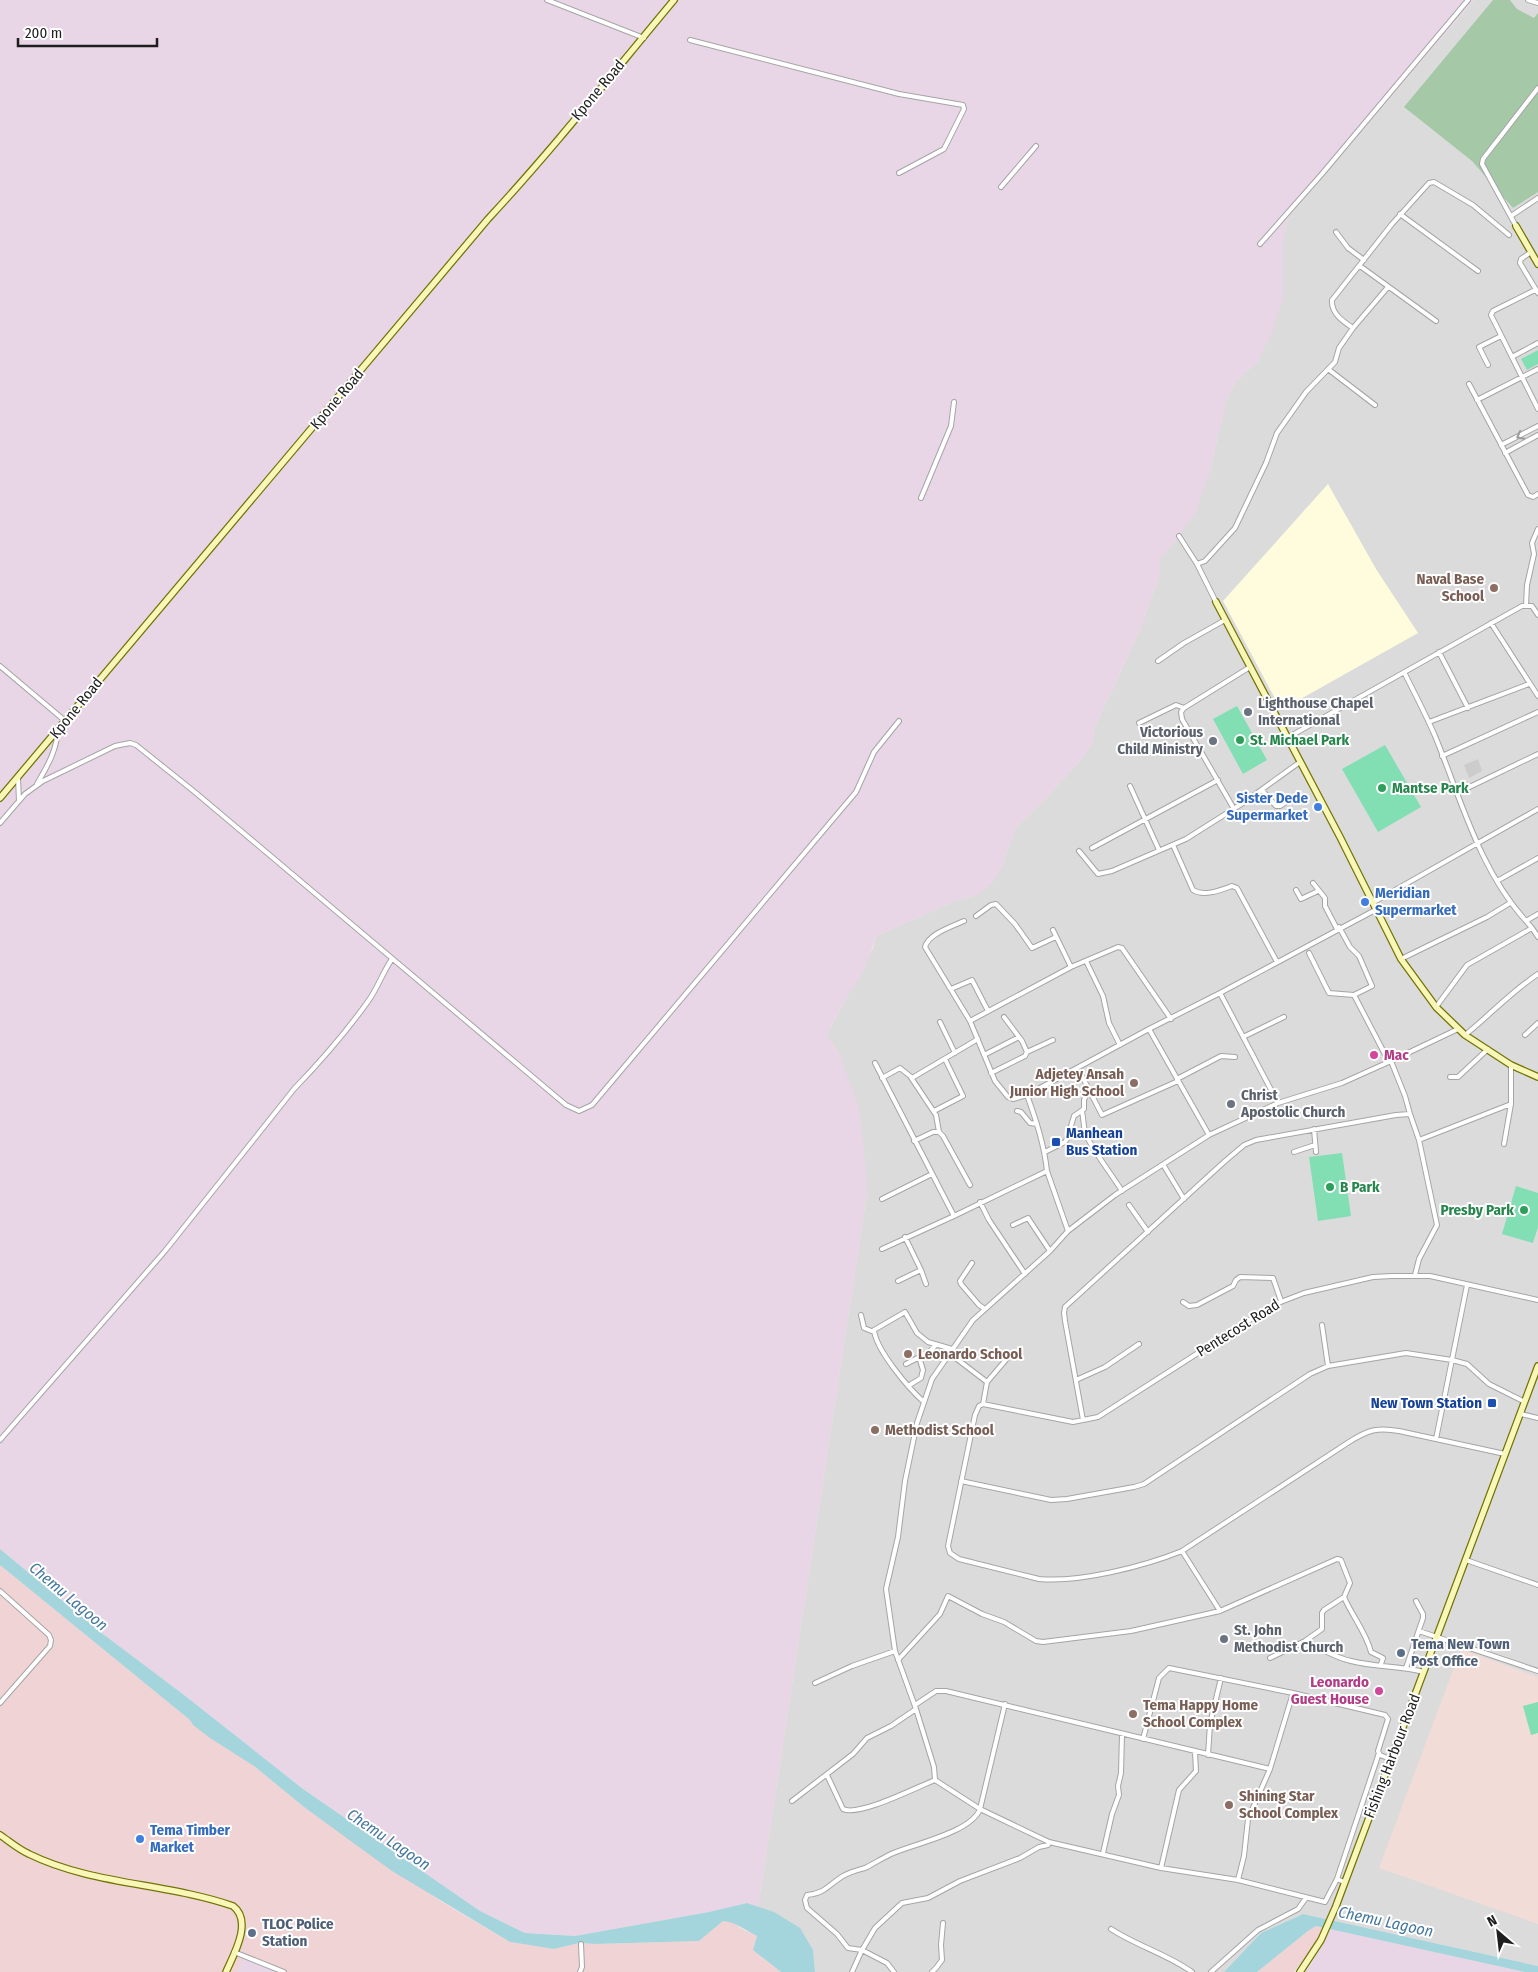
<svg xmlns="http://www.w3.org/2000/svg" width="1538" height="1972" viewBox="0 0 1538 1972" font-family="'Fira Sans Condensed',sans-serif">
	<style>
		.residential { fill: #dcdbdb }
		.commercial { fill: #f0d3d4 }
		.industrial { fill: #e8d6e6 }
		.education { fill: #fffcdd }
		.religious { fill: #ccc }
		.military { fill: #f1dcd7 }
		.cemetery { fill: #a5c8a7 }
		.pitch { fill: #82deb3 }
		.water { fill: #a4d4dc }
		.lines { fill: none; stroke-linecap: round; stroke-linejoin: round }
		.street-casing { stroke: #a5a5a5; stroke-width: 6 }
		.secondary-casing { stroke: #717405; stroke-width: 8 }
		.street { stroke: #fff; stroke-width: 4 }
		.secondary { stroke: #f9f7b8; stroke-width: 5.5 }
		.oneway { stroke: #9a9a9a }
		.education-dot { fill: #8d6e63; stroke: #fff; stroke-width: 2 }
		.worship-dot { fill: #6b7280; stroke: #fff; stroke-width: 2 }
		.leisure-dot { fill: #2e9e5b; stroke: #fff; stroke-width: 2 }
		.shop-dot { fill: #3f7fe0; stroke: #fff; stroke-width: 2 }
		.hotel-dot { fill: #d1479c; stroke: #fff; stroke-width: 2 }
		.transit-dot { fill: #1a4fb4; stroke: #fff; stroke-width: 2 }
		.service-dot { fill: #5c6f8a; stroke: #fff; stroke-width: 2 }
		.labels { text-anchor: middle; stroke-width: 4; stroke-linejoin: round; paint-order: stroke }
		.street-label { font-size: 15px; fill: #1e1e1e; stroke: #fff }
		.education-label { font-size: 15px; font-weight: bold; fill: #785e54; stroke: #fff; text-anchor: start }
		.worship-label { font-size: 15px; font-weight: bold; fill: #5b616d; stroke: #fff; text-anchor: start }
		.leisure-label { font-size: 15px; font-weight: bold; fill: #27864d; stroke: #fff; text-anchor: start }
		.shop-label { font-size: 15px; font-weight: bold; fill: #366cbe; stroke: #fff; text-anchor: start }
		.hotel-label { font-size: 15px; font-weight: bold; fill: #b23c85; stroke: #fff; text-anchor: start }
		.transit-label { font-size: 15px; font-weight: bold; fill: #164399; stroke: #fff; text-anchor: start }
		.service-label { font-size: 15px; font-weight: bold; fill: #4e5e75; stroke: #fff; text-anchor: start }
		.water-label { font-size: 16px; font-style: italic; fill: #45789d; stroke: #fff }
	</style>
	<rect width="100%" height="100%" fill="#efeae4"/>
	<!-- residential -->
	<path class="residential" d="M1474,0H1538V1966L1303,1914L1261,1933L1224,1972H815L813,1950L758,1907L867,1193L839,1053L826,1035L873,948L876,936L955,901L976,895L1001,868L1016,827L1042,802L1076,765L1090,747L1095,726L1138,634L1160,574V558L1179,536L1211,467L1225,403L1236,381L1258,361L1282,265L1283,239L1287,219Z"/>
	<!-- commercial -->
	<path class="commercial" d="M0,1565L190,1720L193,1725L254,1766L304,1807L442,1902L510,1942L554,1949L579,1943L596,1944L699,1941L723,1921L734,1922L740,1928L757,1936L753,1950L781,1972H0Z
		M1316,1926L1323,1927L1317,1941L1294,1972H1257L1308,1931Z"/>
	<!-- industrial -->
	<path class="industrial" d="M0,0H1474L1287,219L1283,239V297L1272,331L1258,361L1236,381L1225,403L1211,467L1196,511L1179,536L1160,558V574L1138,634L1095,726L1090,747L1076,765L1042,802L1016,827L1001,868L991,885L976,895L955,901L876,936L865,969L843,1003L826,1035L839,1053L859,1109L866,1169L867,1193L758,1907L747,1903L709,1912L575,1936L525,1933L480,1911L303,1789L184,1695L99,1631L0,1549Z
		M1331,1929L1525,1972H1305L1311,1964Z
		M243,1957L279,1972H237Z"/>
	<!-- education -->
	<path class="education" d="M1328,484L1376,569L1418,633L1281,710L1223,601Z"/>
	<!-- religious -->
	<path class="religious" d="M1478,759L1482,771L1469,778L1464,765Z"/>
	<!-- military -->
	<path class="military" d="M1461,1649L1538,1677V1924L1379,1868Z"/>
	<!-- cemetery -->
	<path class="cemetery" d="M1493,0H1510L1517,9L1534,18L1538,13V192L1513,208L1472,161L1404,107Z"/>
	<!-- pitch -->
	<path class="pitch" d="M1538,350V364L1527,370L1521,359Z
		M1237,706L1267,760L1243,774L1213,719Z
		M1385,745L1421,807L1378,832L1342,769Z
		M1342,1153L1351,1216L1318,1221L1309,1157Z
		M1516,1186L1538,1193V1227L1533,1243L1502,1234Z
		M1538,1702V1733L1531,1735L1523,1706Z"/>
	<!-- water -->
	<path class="water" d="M0,1549L99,1631L184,1695L303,1789L480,1911L525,1933L575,1936L709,1912L747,1903L774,1912L800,1928L813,1950L815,1972H781L753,1950L757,1936C745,1930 736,1922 723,1921L699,1941L596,1944L579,1943L554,1949L510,1942L392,1871L304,1807L254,1766L210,1738L193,1725L190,1720L0,1565Z
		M1303,1914L1538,1966V1972H1525L1316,1926L1308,1931L1257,1972H1224L1261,1933Z"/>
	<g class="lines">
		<defs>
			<path id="street" d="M547,0L644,38
				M1528,0L1538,3
				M690,40L899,94L963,105L964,109L944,149L899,173
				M1001,187L1036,146
				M1400,214L1478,271
				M1511,216L1538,198
				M1516,226L1482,164L1483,159L1538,88
				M1336,232L1348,248L1364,260
				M1260,244L1321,175L1468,0
				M1531,252L1521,259L1520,263L1538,293
				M1360,266L1436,321
				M1535,290L1493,311L1491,315L1538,409
				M1353,328C1344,322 1331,314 1332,300L1392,224L1429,183L1434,182L1473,205L1509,235
				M1512,357L1538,343
				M1488,365L1479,347L1501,336
				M1328,369L1375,405
				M1469,384L1528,495L1533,497L1538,494
				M1477,400L1538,369
				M1501,445L1538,426
				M1505,453L1538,435
				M921,498L951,426L954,402
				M1179,536L1197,564L1216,602
				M1197,564L1205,561L1235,528L1266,463L1277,433L1306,392L1335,362L1339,348L1353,328L1388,287
				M1526,605L1527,585L1534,554L1532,543L1538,529
				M1491,623L1538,696
				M1439,652L1468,708
				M1158,661L1184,643L1225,620
				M0,666L64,720
				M1405,674C1415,694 1426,715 1435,736C1461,799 1479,869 1526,921
				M1429,722L1529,684
				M1139,723L1176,705L1184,708
				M1287,738L1522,606H1532L1538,615
				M1442,756L1538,712
				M18,778L19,801
				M37,784C48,765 57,750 58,728
				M1130,786L1159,850
				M1262,790L1276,806H1280L1286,802
				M1457,793L1538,754
				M1234,809L1182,719L1181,712L1184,708L1250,667
				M0,823L25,794L43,781L115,746L130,743L136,745L196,793L566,1105L579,1111L592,1105L856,792L874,752L899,721
				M1173,845L1193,890C1204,897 1221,890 1232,886L1237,888L1277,962
				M1092,848L1218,780
				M1079,851L1098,874L1112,871L1186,839L1243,803L1300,762
				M1497,881L1538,858
				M1313,883L1325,898V906L1337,929
				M1296,890L1301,899L1318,891
				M1374,902L1538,809
				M976,916L991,905L996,904L1015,924L1032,948L1056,937
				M964,921C953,926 928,934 925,947L970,1021L995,1081L1008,1097L1013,1099L1027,1095L1149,1029
				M1339,927L1350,947L1359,956L1372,986L1354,995L1389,1062
				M1532,928L1538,937
				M1053,930L1071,967
				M1309,953L1329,993L1354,995
				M1401,959L1487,917L1510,903
				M1086,961L1103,996L1109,1023L1120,1045
				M951,989L972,980L988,1011
				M1220,993L1278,1103
				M1436,1007L1467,965L1532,928L1526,921L1538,914
				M970,1021L1071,967L1118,947L1122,948L1171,1019
				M940,1022L955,1053
				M1465,1035C1490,1015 1512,991 1538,974
				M1525,1035L1538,1023
				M1243,1037L1284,1017
				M1027,1052L1053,1040
				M984,1055L1019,1037
				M1391,1061L1458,1029
				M875,1063L954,1216L1047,1171L1068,1231
				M991,1073L1025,1056L1027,1052L1022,1041L1004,1017
				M1082,1076L1102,1115L1178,1081
				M1450,1077H1458L1488,1049
				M882,1078L900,1068L910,1076L936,1115L939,1132
				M912,1078L978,1039
				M1177,1079L1221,1056L1235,1057
				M1027,1095C1036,1120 1044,1144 1047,1171
				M934,1111L963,1096L945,1059
				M1017,1111L1021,1112L1030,1123L1037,1124
				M1082,1112C1084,1119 1083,1127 1086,1135C1096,1155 1110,1172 1122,1191
				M1314,1129L1316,1152
				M1209,1135L1149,1029L1220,993L1377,909
				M1419,1140L1511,1104
				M914,1141L933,1132H939L943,1136L970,1185
				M1504,1144L1511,1104V1065
				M1045,1152L1065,1142L1067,1139L1074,1116L1084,1109V1100L1089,1089
				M1294,1152L1315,1145
				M1164,1166L1184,1199
				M882,1199L932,1174
				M980,1202L989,1220L1025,1274
				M1129,1205L1148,1232
				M1013,1225L1028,1218L1050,1251
				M905,1237L921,1270L926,1284
				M882,1249L954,1216
				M972,1263L960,1281L961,1284L979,1305L985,1309
				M898,1281L921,1270
				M1183,1302L1189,1306L1197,1305L1233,1286L1236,1280L1240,1277L1273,1278L1281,1301
				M861,1315L864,1328L874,1332
				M1322,1325L1328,1366
				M949,1353L987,1382
				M1010,1355L987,1382L983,1404L979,1406L975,1415L948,1546L950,1553L959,1559L1039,1579C1079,1583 1145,1566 1182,1551L1349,1442C1368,1430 1377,1427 1399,1431L1505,1454
				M906,1364L929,1352L936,1345
				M1076,1380L1105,1367L1139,1344
				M908,1386L921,1378L923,1370L919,1357
				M924,1402C909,1389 876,1350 874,1330L905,1312L917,1333L928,1342L952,1349
				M983,1404L1073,1422L1098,1417L1273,1305L1304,1293L1373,1277L1392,1276H1430L1538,1300
				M1521,1414L1538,1418
				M1083,1420L1065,1321L1064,1313L1065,1307L1224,1162L1244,1145L1256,1140L1396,1115L1410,1114L1419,1140L1437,1225L1419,1259L1415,1275
				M1436,1439L1467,1285
				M0,1440L165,1251L294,1089C321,1061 347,1031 369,1000C378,987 383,972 392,959
				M961,1481L1051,1500L1067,1499L1134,1487L1144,1484L1310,1374L1328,1366L1406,1353L1452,1360L1467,1364L1489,1384L1525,1402
				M1182,1551L1220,1611L1337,1559L1341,1560L1350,1583L1344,1597C1352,1616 1366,1632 1371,1652L1383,1658L1381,1664
				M1466,1560L1538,1585
				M0,1591L49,1635L51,1640L50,1646L0,1703
				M1419,1631L1538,1671
				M1305,1641L1322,1629V1613L1324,1610L1344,1597
				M1270,1658L1305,1641C1319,1647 1335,1658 1351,1661C1375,1667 1400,1666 1424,1672
				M898,1660L940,1614L948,1596L982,1614L1004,1622L1036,1641L1043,1642L1131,1631L1220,1611
				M1406,1668L1423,1618V1614L1416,1601
				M815,1683L852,1666L895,1651
				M915,1705L936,1691H946L1270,1769L1248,1819L1244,1856L1238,1880
				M1143,1739L1159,1678L1169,1668L1293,1693
				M1208,1755L1210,1724L1221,1678
				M1270,1769L1293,1693L1385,1715L1388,1719L1378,1751L1380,1755L1390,1759
				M827,1775L843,1809C859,1817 917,1787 935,1780
				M792,1801L853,1754L867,1738L891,1726L916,1709
				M1103,1853L1112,1814L1119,1795L1118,1786L1121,1773L1122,1734
				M1161,1868L1179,1790L1196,1771L1195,1752
				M1337,1879L1379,1753
				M1344,1882L1337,1879L1325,1902L1238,1880L1161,1868L1049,1842L980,1809L935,1780L934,1767L916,1709L895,1651L886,1589L898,1537L905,1481L917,1423L932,1379L973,1320L1050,1251L1068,1231L1115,1195L1209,1135L1278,1103L1342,1083L1391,1061L1405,1096L1410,1114
				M1111,1929C1137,1946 1167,1954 1192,1972
				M234,1952L284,1972
				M580,1972L582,1967L581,1944
				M852,1972L862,1950L848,1948L837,1934L807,1908L805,1900L807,1895C826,1893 828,1885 843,1876C850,1872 858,1870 865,1868C873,1864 881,1859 889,1855C912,1844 971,1833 980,1809L1005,1704
				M894,1972L887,1963L862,1950L875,1928L902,1903L928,1898L960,1881L1020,1858L1039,1847L1048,1845L1049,1842
				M932,1972L936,1968L942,1960L941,1945L943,1923
				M1211,1972L1258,1930L1298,1909L1306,1898"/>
			<path id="secondary" d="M1516,226L1538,264
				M1216,602L1340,837L1401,959L1436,1007L1465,1035L1511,1065L1538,1077
				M0,798L488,219C553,149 613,73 674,0
				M0,1835C9,1841 18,1849 29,1854C92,1885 167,1883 233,1906C253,1921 234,1954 226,1972
				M1300,1972L1321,1940L1336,1906L1538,1366"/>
		</defs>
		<!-- street casing -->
		<use href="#street" class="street-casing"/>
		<!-- secondary casing -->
		<use href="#secondary" class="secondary-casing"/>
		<!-- street -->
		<use href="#street" class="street"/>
		<!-- secondary -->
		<use href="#secondary" class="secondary"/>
	</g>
	<!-- one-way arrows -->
	<defs><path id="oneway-chevron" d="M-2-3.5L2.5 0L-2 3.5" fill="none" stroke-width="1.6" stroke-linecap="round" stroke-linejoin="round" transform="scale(1.25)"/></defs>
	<use class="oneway" href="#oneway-chevron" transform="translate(1520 436) rotate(152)"/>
	<!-- markers -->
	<g class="education-dot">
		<circle cx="1494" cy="588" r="5"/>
		<circle cx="1134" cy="1083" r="5"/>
		<circle cx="908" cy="1354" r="5"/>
		<circle cx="875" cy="1430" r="5"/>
		<circle cx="1133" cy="1714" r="5"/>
		<circle cx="1229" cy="1805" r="5"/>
	</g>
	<g class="worship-dot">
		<circle cx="1248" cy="712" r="5"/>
		<circle cx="1213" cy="741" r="5"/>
		<circle cx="1231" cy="1104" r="5"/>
		<circle cx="1224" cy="1639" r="5"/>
	</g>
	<g class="leisure-dot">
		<circle cx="1240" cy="740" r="5"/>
		<circle cx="1382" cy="788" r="5"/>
		<circle cx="1330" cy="1187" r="5"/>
		<circle cx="1524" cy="1210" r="5"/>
	</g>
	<g class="shop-dot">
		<circle cx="1318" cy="807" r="5"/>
		<circle cx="1365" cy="902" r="5"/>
		<circle cx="140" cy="1839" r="5"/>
	</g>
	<g class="hotel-dot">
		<circle cx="1374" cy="1055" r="5"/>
		<circle cx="1379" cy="1691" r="5"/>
	</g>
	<g class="transit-dot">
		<rect x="1051" y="1137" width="10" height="10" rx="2.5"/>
		<rect x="1487" y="1398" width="10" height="10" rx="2.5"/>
	</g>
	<g class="service-dot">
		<circle cx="1401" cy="1653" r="5"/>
		<circle cx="252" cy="1933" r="5"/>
	</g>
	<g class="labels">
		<!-- street labels -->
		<g class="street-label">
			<text transform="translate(598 90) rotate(-50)" y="5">Kpone Road</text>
			<text transform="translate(337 399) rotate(-50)" y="5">Kpone Road</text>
			<text transform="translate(76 708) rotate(-51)" y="5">Kpone Road</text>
			<text transform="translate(1238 1328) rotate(-32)" y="5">Pentecost Road</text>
			<text transform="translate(1392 1756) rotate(-69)" y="5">Fishing Harbour Road</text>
		</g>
		<!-- education labels -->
		<g class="education-label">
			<text x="1484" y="584" text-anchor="end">Naval Base<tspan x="1484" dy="17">School</tspan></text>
			<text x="1124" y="1079" text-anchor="end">Adjetey Ansah<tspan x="1124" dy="17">Junior High School</tspan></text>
			<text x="918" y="1359">Leonardo School</text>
			<text x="885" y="1435">Methodist School</text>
			<text x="1143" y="1710">Tema Happy Home<tspan x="1143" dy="17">School Complex</tspan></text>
			<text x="1239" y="1801">Shining Star<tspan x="1239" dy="17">School Complex</tspan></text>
		</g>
		<!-- worship labels -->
		<g class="worship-label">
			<text x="1258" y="708">Lighthouse Chapel<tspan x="1258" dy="17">International</tspan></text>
			<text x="1203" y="737" text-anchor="end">Victorious<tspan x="1203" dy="17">Child Ministry</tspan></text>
			<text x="1241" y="1100">Christ<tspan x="1241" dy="17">Apostolic Church</tspan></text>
			<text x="1234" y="1635">St. John<tspan x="1234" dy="17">Methodist Church</tspan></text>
		</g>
		<!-- leisure labels -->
		<g class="leisure-label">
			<text x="1250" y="745">St. Michael Park</text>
			<text x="1392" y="793">Mantse Park</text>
			<text x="1340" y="1192">B Park</text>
			<text x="1514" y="1215" text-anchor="end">Presby Park</text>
		</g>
		<!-- shop labels -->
		<g class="shop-label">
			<text x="1308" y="803" text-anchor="end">Sister Dede<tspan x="1308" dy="17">Supermarket</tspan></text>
			<text x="1375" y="898">Meridian<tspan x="1375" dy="17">Supermarket</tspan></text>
			<text x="150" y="1835">Tema Timber<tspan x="150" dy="17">Market</tspan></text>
		</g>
		<!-- hotel labels -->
		<g class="hotel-label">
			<text x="1384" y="1060">Mac</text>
			<text x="1369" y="1687" text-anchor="end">Leonardo<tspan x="1369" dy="17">Guest House</tspan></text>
		</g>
		<!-- transit labels -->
		<g class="transit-label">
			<text x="1066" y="1138">Manhean<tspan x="1066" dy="17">Bus Station</tspan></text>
			<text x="1482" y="1408" text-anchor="end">New Town Station</text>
		</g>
		<!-- service labels -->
		<g class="service-label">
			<text x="1411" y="1649">Tema New Town<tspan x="1411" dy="17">Post Office</tspan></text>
			<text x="262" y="1929">TLOC Police<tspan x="262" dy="17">Station</tspan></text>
		</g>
		<!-- water labels -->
		<g class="water-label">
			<text transform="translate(69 1596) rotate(40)" y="6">Chemu Lagoon</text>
			<text transform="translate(389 1839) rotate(34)" y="6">Chemu Lagoon</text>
			<text transform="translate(1386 1921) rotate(12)" y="6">Chemu Lagoon</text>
		</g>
	</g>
	<!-- north arrow -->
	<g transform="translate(1498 1932) rotate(332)" stroke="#ffffff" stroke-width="4" paint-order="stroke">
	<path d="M0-4L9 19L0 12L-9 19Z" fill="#1e1e1e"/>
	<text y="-8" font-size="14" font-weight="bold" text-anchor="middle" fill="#1e1e1e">N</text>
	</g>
	<!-- scale -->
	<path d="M18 38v8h139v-8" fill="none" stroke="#1e1e1e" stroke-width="2.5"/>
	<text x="25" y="38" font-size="15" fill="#1e1e1e" stroke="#ffffff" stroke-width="4" paint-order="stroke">200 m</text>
</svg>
